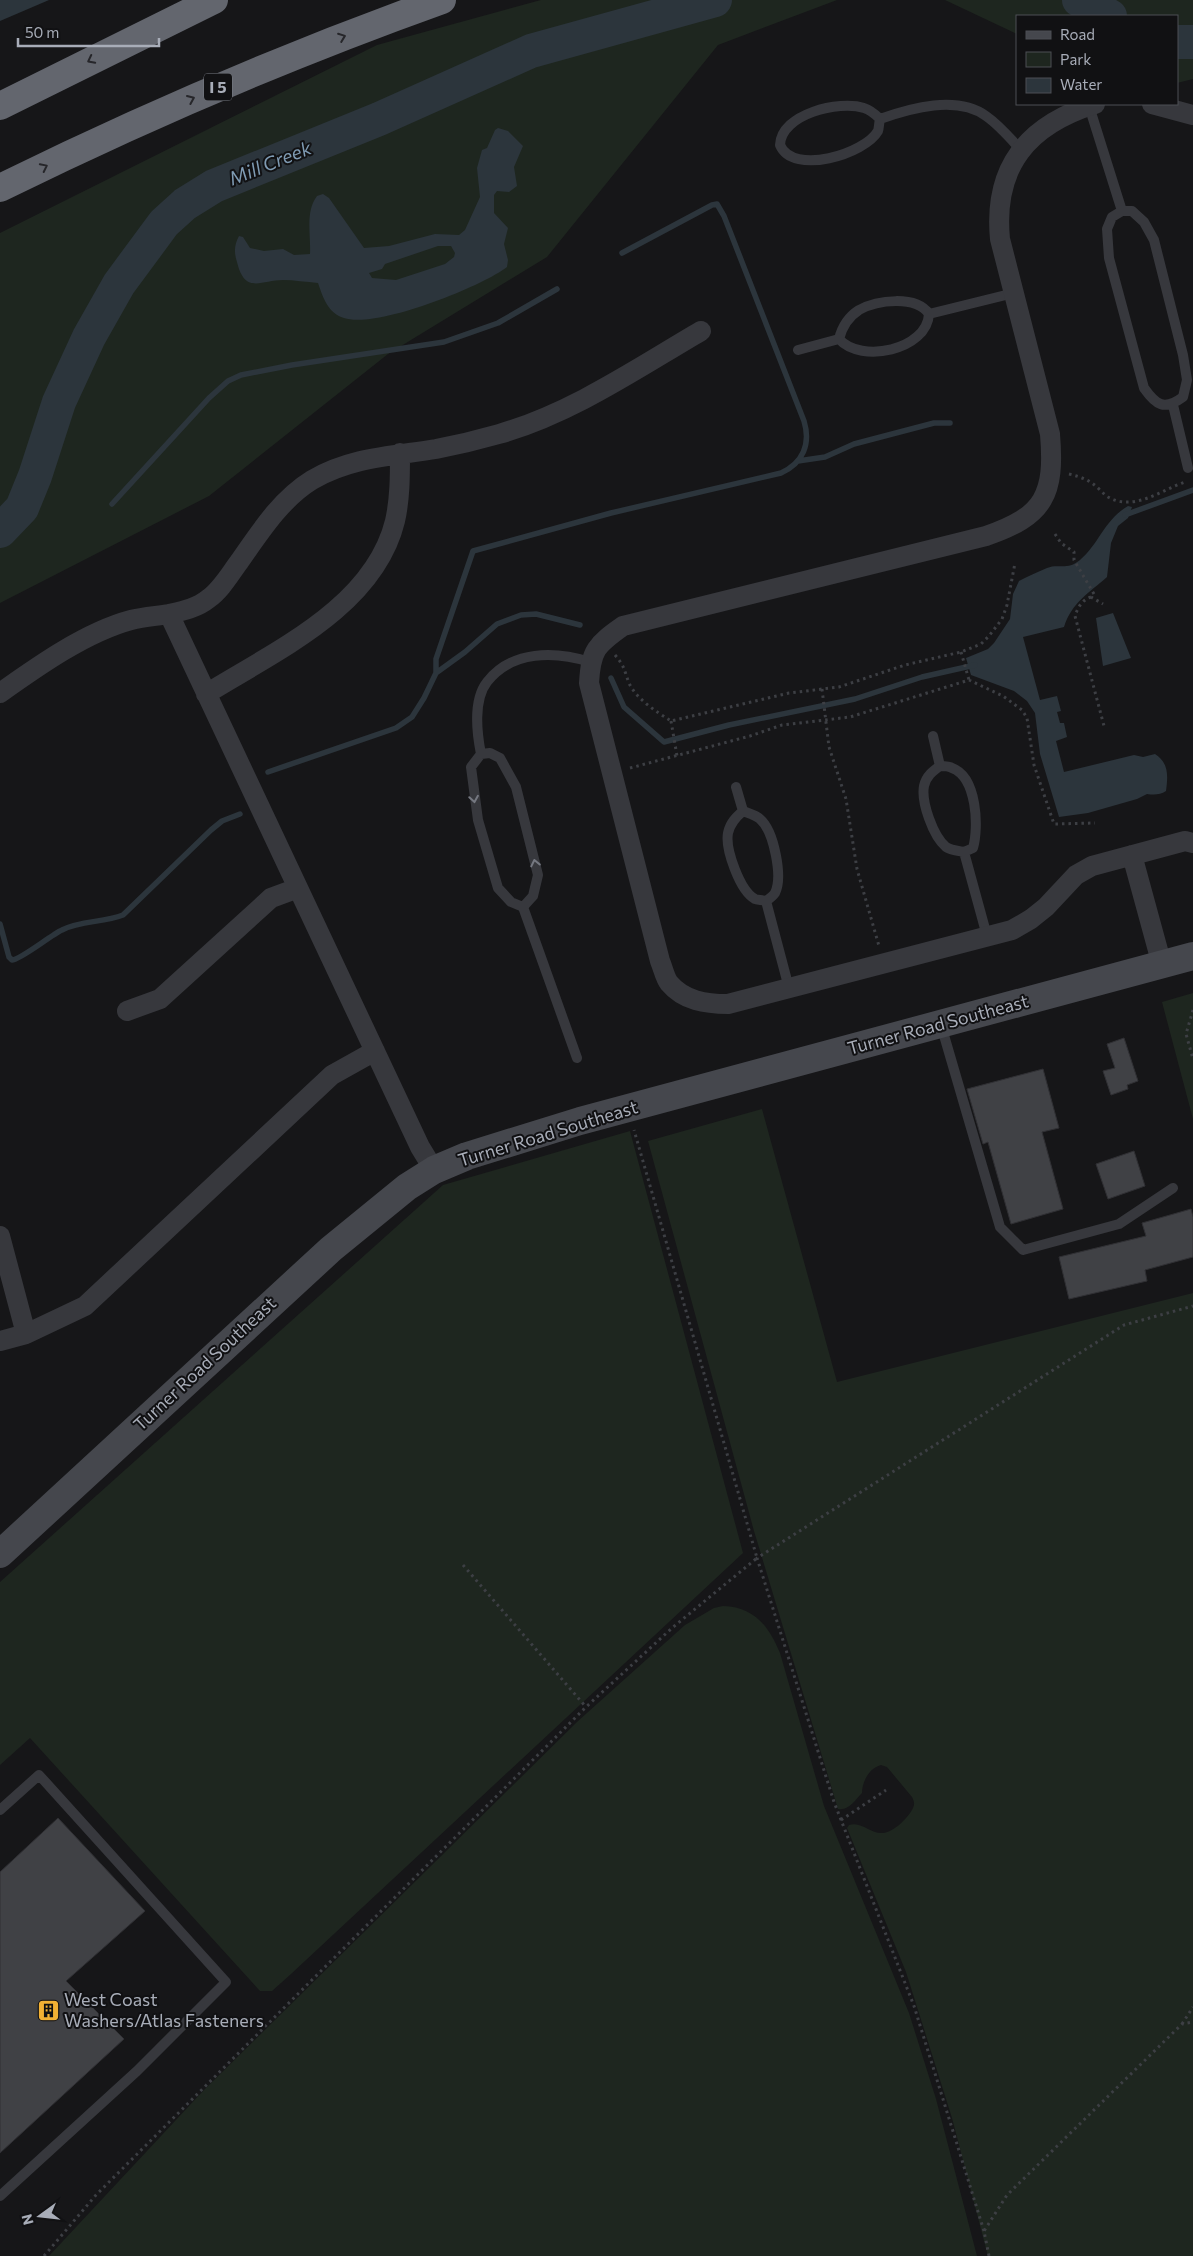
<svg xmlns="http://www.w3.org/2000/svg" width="1193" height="2256" viewBox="0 0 1193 2256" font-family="Commissioner,sans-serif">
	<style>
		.green { fill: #1e261f }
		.water { fill: #2c353c; fill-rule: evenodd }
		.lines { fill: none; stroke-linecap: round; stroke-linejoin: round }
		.stream { stroke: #2c353c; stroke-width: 5.5 }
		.river { stroke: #2c353c; stroke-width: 34 }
		.building { fill: #404145; stroke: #303034 }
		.path { stroke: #3d3f44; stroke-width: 3; stroke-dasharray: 2.5 4; stroke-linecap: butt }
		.service { stroke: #37383d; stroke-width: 10 }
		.minor { stroke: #37383d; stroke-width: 20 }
		.secondary { stroke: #45474d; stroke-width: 28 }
		.motorway { stroke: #63666e; stroke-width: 28 }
		.oneway { stroke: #26262a }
		.oneway2 { stroke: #757881 }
		.labels { text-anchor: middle; stroke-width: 4; stroke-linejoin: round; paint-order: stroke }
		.shield { fill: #111113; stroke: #7b7e86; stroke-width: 1 }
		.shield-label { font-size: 16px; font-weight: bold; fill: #a8adb8 }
		.street-label { font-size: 18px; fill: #a8adb8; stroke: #111113 }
		.poi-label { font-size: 18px; fill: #a8adb8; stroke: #111113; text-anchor: start }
		.water-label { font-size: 19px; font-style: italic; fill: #7f9bb3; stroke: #111113 }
	</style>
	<rect width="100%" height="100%" fill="#161618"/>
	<!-- green -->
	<path class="green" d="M541,0H837L718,45L547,257L388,354L209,496L0,603V233L377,45Z
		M945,0H1193V79L1177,83V16H1017V34Z
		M1193,993V1119L1162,1002Z
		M762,1109L837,1382L1193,1293V2256H988L952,2118L906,1972L847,1828L849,1825C862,1821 870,1834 883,1833C894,1832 908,1818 913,1808C915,1804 914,1801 912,1797L887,1767L881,1765C869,1768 862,1782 862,1793C855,1800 849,1811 838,1809L754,1531L648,1141Z
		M630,1131L743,1553L291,1974L272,1991H260L30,1738L0,1765V1582L443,1185Z
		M723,1606C754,1607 769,1626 780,1653L824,1806L909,2013L936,2099L977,2256H49L203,2091L578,1721L685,1625L714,1608Z"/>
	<!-- water -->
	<path class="water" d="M0,0H49L0,21Z
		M498,128L508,131L523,146L514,167L517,186L509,192L497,191L494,195V213L508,228L504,244L508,260L507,267C481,287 376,329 344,318C328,313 323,298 318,283C306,282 294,280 283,280C261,280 245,295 237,262C234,253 234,245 239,236L243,237L250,248L264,251L283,249L294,255L310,254C311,234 305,212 317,196L323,194L329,198L364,248L389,246L435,234L459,235L465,230L480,197L477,168L482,150L487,148L495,130ZM438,246H451L455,253L454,257L445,264L396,280L372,278L369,273L382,269L385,264Z
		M1128,506L1132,507L1128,518L1118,526L1111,543L1107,577C1089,593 1072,602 1064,627L1023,637L1040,700L1057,696L1061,711L1057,712L1060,723H1064L1067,737L1056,741L1064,772L1134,755L1143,757L1155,754C1169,763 1168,776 1166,791C1160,795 1154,795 1147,794L1137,799L1088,813L1059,817L1040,754L1035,713L1027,701L1014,691L971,675L966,658L988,649L994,643L1010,619L1013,594L1019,581C1027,577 1037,572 1047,568C1058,563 1067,571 1080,560C1099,544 1105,519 1128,506Z
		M1113,613L1131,658L1103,666L1096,618Z"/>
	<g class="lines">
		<!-- stream -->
		<path class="stream" d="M798,461L825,457L854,444L934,423H950
			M112,504L209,398L228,381L241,375L292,365L444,342L498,323L557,289
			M1125,515L1193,490
			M436,673V659L473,551L611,513L781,473C803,463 811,444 804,421L724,216L717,204L712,205L622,253
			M611,678L624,707L664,742L729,725L855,699L922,677L975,665
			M268,772L396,728L412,717L424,698L436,673L465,652L497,624L521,615L536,614L580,625
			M0,924L9,957L12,960C20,960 51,935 62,930C81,920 103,923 123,915L211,830L222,821L240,814"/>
		<!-- river -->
		<path class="river" d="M1079,0L1110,16
			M1177,42H1193
			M0,531L22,508L35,476L59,402L89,337L119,284L164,223L185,204L214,186L379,119L531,51L715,0"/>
	</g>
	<!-- building -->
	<path class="building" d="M1124,1038L1138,1081L1127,1085L1128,1089L1111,1095L1103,1071L1115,1068L1107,1044Z
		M1043,1069L1059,1128L1042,1132L1063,1209L1011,1224L988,1142L983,1144L967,1089Z
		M1134,1151L1145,1186L1108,1199L1096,1164Z
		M1191,1209L1193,1217V1257L1145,1270L1147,1281L1069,1299L1059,1257L1146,1236L1142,1223Z
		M58,1818L145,1911L66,1981L124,2039L0,2153V1872Z"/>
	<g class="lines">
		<!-- path -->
		<path class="path" d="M1069,474C1081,477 1090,480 1099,489C1102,492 1105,495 1108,497C1134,512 1161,490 1185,482
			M1055,534L1061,543L1074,552V560L1094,594L1091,597L1103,604
			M1091,597C1082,600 1078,607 1075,616L1104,726
			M961,652L969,680
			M615,655C625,667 624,670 629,683C636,699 657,712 671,721L789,693L839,687L905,665L961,652L981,644L989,636L1002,619L1007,605L1015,563
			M822,689L829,747L846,799L857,869L879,946
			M671,721L677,756
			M630,768L750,736L782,725L850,717L969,680L1003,696L1022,710L1027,718L1034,765L1054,824L1095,823
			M1193,1010L1186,1034L1193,1059
			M463,1565L586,1707
			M841,1820L886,1790
			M1182,2024L1193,2007
			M984,2231L914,2006L834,1802L757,1558L1124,1325L1193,1306
			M44,2256L96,2195L586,1707L672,1628L757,1558L634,1130
			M989,2256L984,2231L1007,2195L1182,2024L1193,2022"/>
		<!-- service -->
		<path class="service" d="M1089,106L1122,211
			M880,119C876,115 871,110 864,108C839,100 781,114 780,145C793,176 865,154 878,131C879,128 879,123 880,119C911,108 957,95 986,116C999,125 1010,138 1020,149
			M1122,211H1132L1144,222L1154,240L1183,355L1187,380L1183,397C1164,411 1156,405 1144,388L1109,258L1107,229L1112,217Z
			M929,314C916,295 877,300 859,310C848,317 842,327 839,339C861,364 927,350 929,314L1014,293
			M798,350L839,339
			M1173,405L1188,468
			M933,736L940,766
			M481,754C477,734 473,700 487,682C512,650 555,651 590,662
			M736,787L743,811
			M964,852L973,848C979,827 977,777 952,768C949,766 944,766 940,766C933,771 926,776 924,786C921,802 933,836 946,847C950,850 959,851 964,852L987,936
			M766,901C769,899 773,896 775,893C783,877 774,831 760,819C756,815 748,813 743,811C736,817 730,823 728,833C725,849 740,891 755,899C757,900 763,900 766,901L789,988
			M523,907L533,896L538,875L516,787L500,758L490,753L481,754L471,767L478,820L498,888L511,902L523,907L577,1058
			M941,1025L1000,1227L1023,1250L1119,1224L1173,1188
			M0,1810L39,1775L226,1982L137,2071L0,2196"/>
		<!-- minor -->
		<path class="minor" d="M1095,104C1028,125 993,166 1000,239L1050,434C1055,494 1045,516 986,536L623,626C596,645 591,650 589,683L660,961C663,968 665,978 669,983C684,1001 706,1004 728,1004L1012,930L1031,919L1046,907L1076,875L1092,866L1185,841L1193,843
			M1152,104L1193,115
			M169,614C182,611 197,608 208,599C221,590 230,574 239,562C260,532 281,499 312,480C351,457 393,456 436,449C457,445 478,440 499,434C572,413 636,369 701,331
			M0,693C38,666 86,632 131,620C143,617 157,616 169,614L420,1147L434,1170
			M206,694C275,651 374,607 395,521C400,499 400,476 400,453
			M1132,855L1162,965
			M127,1011L160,999L271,898L298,888
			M0,1236L26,1334L0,1341
			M26,1334L85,1306L332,1075L375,1051"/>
		<!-- secondary -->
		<path class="secondary" d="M0,1554L331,1249L407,1187L434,1170L467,1156L580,1121L1193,956"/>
		<!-- motorway -->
		<path class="motorway" d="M0,106L214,0
			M0,188C144,117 291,54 442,0"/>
	</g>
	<!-- one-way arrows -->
	<defs><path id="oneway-chevron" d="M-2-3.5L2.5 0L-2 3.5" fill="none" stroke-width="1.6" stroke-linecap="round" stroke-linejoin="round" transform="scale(1.25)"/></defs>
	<g class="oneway">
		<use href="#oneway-chevron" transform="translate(342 37) rotate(-21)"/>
		<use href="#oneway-chevron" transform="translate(91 60) rotate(153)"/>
		<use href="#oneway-chevron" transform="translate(191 99) rotate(-23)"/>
		<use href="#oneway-chevron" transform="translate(44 167) rotate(-26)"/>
	</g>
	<g class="oneway2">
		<use href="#oneway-chevron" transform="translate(474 799) rotate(81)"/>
		<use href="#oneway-chevron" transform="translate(535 863) rotate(-102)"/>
	</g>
	<!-- icons -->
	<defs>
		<symbol id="building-square" viewBox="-11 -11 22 22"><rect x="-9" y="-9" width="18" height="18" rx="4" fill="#f2b134" stroke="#111113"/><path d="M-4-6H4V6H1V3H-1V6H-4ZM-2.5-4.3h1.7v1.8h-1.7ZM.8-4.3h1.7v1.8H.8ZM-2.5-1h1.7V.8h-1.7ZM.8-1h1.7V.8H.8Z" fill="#111"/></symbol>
	</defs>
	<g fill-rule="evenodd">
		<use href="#building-square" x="36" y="1998" width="25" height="25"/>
	</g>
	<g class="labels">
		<!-- shield labels -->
		<rect class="shield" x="204" y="73.5" width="28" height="27" rx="4"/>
		<g class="shield-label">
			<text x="218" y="93">I 5</text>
		</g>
		<!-- street labels -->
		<g class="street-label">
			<text transform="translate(938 1025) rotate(-15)" y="6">Turner Road Southeast</text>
			<text transform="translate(548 1134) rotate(-17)" y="6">Turner Road Southeast</text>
			<text transform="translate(205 1364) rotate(-43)" y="6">Turner Road Southeast</text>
		</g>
		<!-- poi labels -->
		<g class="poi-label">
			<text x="64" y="2006">West Coast<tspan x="64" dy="21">Washers/Atlas Fasteners</tspan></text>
		</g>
		<!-- water labels -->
		<g class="water-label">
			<text transform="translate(270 163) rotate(-22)" y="7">Mill Creek</text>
		</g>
	</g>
	<!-- legend -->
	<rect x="1016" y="15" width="162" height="90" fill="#111113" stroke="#4d4f55"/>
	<rect x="1026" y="31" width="25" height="8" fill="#45474d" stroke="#4d4f55"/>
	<text x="1060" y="40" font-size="15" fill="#a8adb8">Road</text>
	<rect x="1026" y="52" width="25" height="15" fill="#1e261f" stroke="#4d4f55"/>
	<text x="1060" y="65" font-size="15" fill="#a8adb8">Park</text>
	<rect x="1026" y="78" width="25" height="15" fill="#2c353c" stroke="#4d4f55"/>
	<text x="1060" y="90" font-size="15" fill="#a8adb8">Water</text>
	<!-- north arrow -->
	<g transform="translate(40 2216) rotate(255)" stroke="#111113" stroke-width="4" paint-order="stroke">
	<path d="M0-4L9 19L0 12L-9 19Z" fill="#a8adb8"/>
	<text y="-8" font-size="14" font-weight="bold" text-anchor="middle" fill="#a8adb8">N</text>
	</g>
	<!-- scale -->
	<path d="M18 38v8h141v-8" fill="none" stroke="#a8adb8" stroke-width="2.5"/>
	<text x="25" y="38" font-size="15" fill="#a8adb8" stroke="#111113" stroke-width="4" paint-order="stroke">50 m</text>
</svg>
